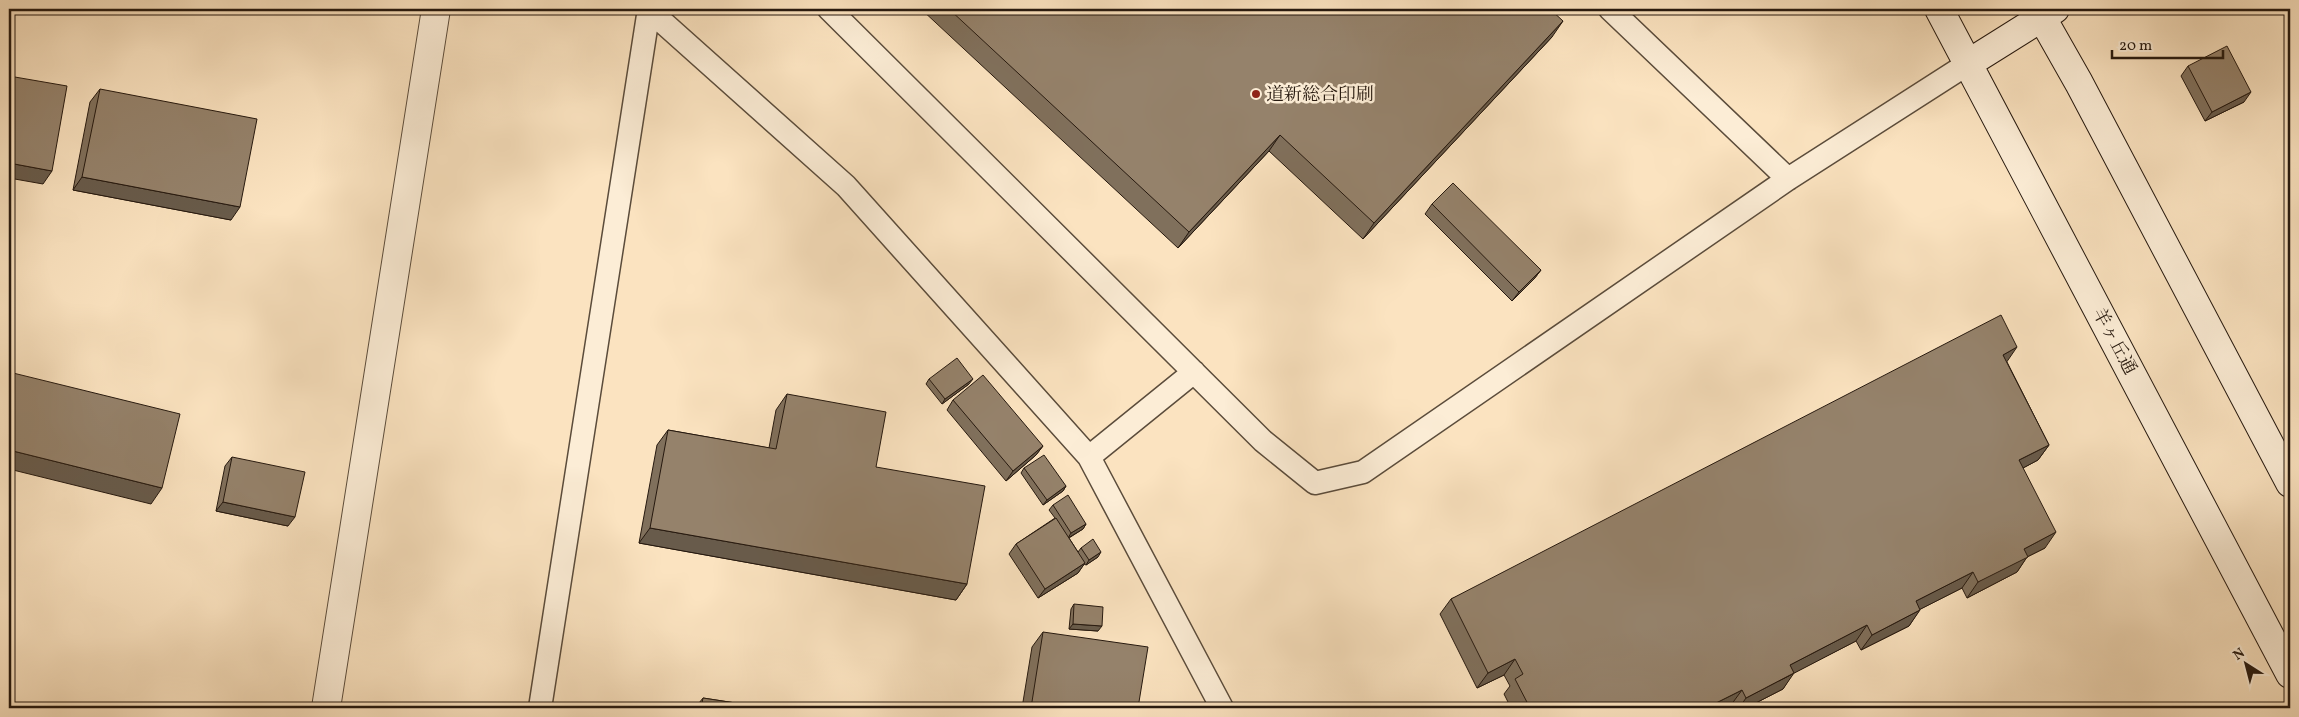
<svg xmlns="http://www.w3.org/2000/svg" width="2299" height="717" viewBox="0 0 2299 717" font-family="Vollkorn,'Noto Serif JP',serif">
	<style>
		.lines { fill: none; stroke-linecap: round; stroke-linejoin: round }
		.lane-casing { stroke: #5b4c3b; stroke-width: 25 }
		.street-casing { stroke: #5b4c3b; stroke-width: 30 }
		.secondary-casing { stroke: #26190f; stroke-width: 30 }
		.lane { stroke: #fcedd6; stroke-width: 22 }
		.street { stroke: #fcedd6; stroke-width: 28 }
		.secondary { stroke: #fcedd6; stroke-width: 28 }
		.wall { fill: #80705c; stroke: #26190f }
		.shaded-wall { fill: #685b4b; stroke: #26190f }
		.building { fill: #95826b; stroke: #26190f }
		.poi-dot { fill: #8f2418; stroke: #fcedd6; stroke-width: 2 }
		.labels { text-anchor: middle; stroke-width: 5; stroke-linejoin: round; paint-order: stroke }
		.poi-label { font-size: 18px; fill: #26190f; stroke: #fcedd6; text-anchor: start }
		.street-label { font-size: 18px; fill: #26190f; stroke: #fcedd6 }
	</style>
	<rect width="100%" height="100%" fill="#fbe3c0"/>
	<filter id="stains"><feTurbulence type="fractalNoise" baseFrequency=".004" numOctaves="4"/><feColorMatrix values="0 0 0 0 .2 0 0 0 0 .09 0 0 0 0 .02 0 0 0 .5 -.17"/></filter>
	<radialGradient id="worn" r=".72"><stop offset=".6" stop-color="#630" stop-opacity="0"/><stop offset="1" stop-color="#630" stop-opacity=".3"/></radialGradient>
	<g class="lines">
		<defs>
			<path id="lane" d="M829,9L1263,441L1315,483L1363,472L1788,179L1969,63
				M1610,9L1788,179
				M649,10L846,186L1089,457L1222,708
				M1089,457L1194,372
				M540,708L649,9"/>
			<path id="street" d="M326,708L436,9"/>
			<path id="secondary" d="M1939,9L2290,674
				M2037,9L2079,83L2290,483
				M1969,63L2055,9"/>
		</defs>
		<!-- lane casing -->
		<use href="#lane" class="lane-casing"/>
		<!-- street casing -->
		<use href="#street" class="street-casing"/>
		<!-- secondary casing -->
		<use href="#secondary" class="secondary-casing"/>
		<!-- lane -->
		<use href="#lane" class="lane"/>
		<!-- street -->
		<use href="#street" class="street"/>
		<!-- secondary -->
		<use href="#secondary" class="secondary"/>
	</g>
	<!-- wall -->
	<path class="wall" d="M921,9H1550L1552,37L1363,239L1269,151L1178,248Z
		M2188,66L2244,102L2205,121L2181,76Z
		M100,89L231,220L73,190L90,102Z
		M1432,204L1541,270L1534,279L1512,301L1425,214Z
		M2007,362L2049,445L2038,460L2023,468L2045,548L2027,557L2017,572L1967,598L1962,588L1920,609L1909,626L1861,650L1856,641L1793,673L1783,689L1746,708H1732L1731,705L1725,708H1511L1504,694L1510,686L1504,675L1477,688L1440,614L1451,599Z
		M929,379L969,384L942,404L926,384Z
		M787,394L876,467L967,584L956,600L639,543L657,445L668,430L769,448L776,410Z
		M953,400L1043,446L1036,455L1006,481L947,410Z
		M232,457L288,526L216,511L225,466Z
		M1024,468L1066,486L1063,491L1043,505L1021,473Z
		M1053,505L1086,524L1083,529L1069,538L1078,552L1081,548L1098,557L1086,565L1084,564L1078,573L1038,598L1009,554L1016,544L1055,518L1049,510Z
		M1074,604L1098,631L1069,629L1071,609Z
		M1043,632L1138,708H1022L1032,647Z
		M703,698L768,708H695Z"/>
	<!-- shaded-wall -->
	<path class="shaded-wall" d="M1563,21L1552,37L1363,239L1374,223Z
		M2251,92L2244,102L2205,121L2212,112Z
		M1280,135L1269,151L1178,248L1189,232Z
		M9,163L52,171L43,184L9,178Z
		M82,177L240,207L231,220L73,190Z
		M1541,270L1534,279L1512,301L1519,292Z
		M2017,347L2006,363L2003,355Z
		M973,379L969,384L942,404L945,399Z
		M2049,445L2038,460L2008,476L2019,460Z
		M1043,446L1036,455L1006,481L1013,471Z
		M9,450L162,488L151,504L9,469Z
		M1066,486L1063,491L1043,505L1047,500Z
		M223,502L295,517L288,526L216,511Z
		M1086,524L1083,529L1068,538L1071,533Z
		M650,528L967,584L956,600L639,543Z
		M2056,532L2045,548L2027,557L2017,572L1967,598L1978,582L2024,549Z
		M1101,552L1098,557L1086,565L1089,560Z
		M1085,563L1078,573L1038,598L1045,589Z
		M1973,572L1962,588L1905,617L1916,601Z
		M1920,610L1909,626L1861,650L1872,635Z
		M1073,624L1102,626L1098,631L1069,629Z
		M1867,625L1856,641L1779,681L1790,665Z
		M1515,659L1504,675L1477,688L1488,673Z
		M1794,673L1783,689L1746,708H1739L1746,698Z
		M1742,690L1731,705L1725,708H1706Z"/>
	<!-- building -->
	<path class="building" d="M949,9H1550L1563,21L1374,223L1280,135L1189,232Z
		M2227,46L2251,92L2212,112L2188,66Z
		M9,76L67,86L52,171L9,163Z
		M100,89L257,119L240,207L82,177Z
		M1453,183L1541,270L1519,292L1432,204Z
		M2001,315L2017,347L2003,355L2049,445L2019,460L2056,532L2024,549L2028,557L1978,582L1973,572L1916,601L1920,610L1872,635L1867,625L1790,665L1794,673L1746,698L1742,690L1706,708H1530L1515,679L1523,674L1515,659L1488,673L1451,599Z
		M957,358L973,379L945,399L929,379Z
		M9,372L180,414L162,488L9,450Z
		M983,375L1043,446L1013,471L953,400Z
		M787,394L886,412L876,467L985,486L967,584L650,528L668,430L776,449Z
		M1044,455L1066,486L1047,500L1024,468Z
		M232,457L305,472L295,517L223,502Z
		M1068,495L1086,524L1071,533L1053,505Z
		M1056,518L1085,563L1045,589L1016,544Z
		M1093,539L1101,552L1089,560L1081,548Z
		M1074,604L1103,607L1102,626L1073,624Z
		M1043,632L1148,647L1138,708H1031Z
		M703,698L768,708H701Z"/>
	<!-- markers -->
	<circle class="poi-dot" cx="1256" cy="94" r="5"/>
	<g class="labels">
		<!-- poi labels -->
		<g class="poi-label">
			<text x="1266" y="100">道新総合印刷</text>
		</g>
		<!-- street labels -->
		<g class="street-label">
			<text transform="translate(2115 341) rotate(62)" y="6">羊ヶ丘通</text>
		</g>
	</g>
	<!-- margin -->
	<rect width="2299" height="717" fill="none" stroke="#fbe3c0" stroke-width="30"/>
	<rect x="10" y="10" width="2279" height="697" fill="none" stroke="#26190f" stroke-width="2.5"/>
	<rect x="15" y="15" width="2269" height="687" fill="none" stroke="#26190f"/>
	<!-- north arrow -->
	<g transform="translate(2246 664) rotate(324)" stroke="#fcedd6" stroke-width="4" paint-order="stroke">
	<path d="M0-4L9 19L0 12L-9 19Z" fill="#26190f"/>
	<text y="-8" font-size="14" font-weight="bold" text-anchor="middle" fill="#26190f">N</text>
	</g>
	<!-- scale -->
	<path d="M2112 50v8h111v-8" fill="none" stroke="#26190f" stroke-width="2.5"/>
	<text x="2119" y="50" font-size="15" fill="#26190f" stroke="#fcedd6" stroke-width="4" paint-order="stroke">20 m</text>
	<rect width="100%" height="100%" filter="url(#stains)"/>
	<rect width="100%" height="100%" fill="url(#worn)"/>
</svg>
